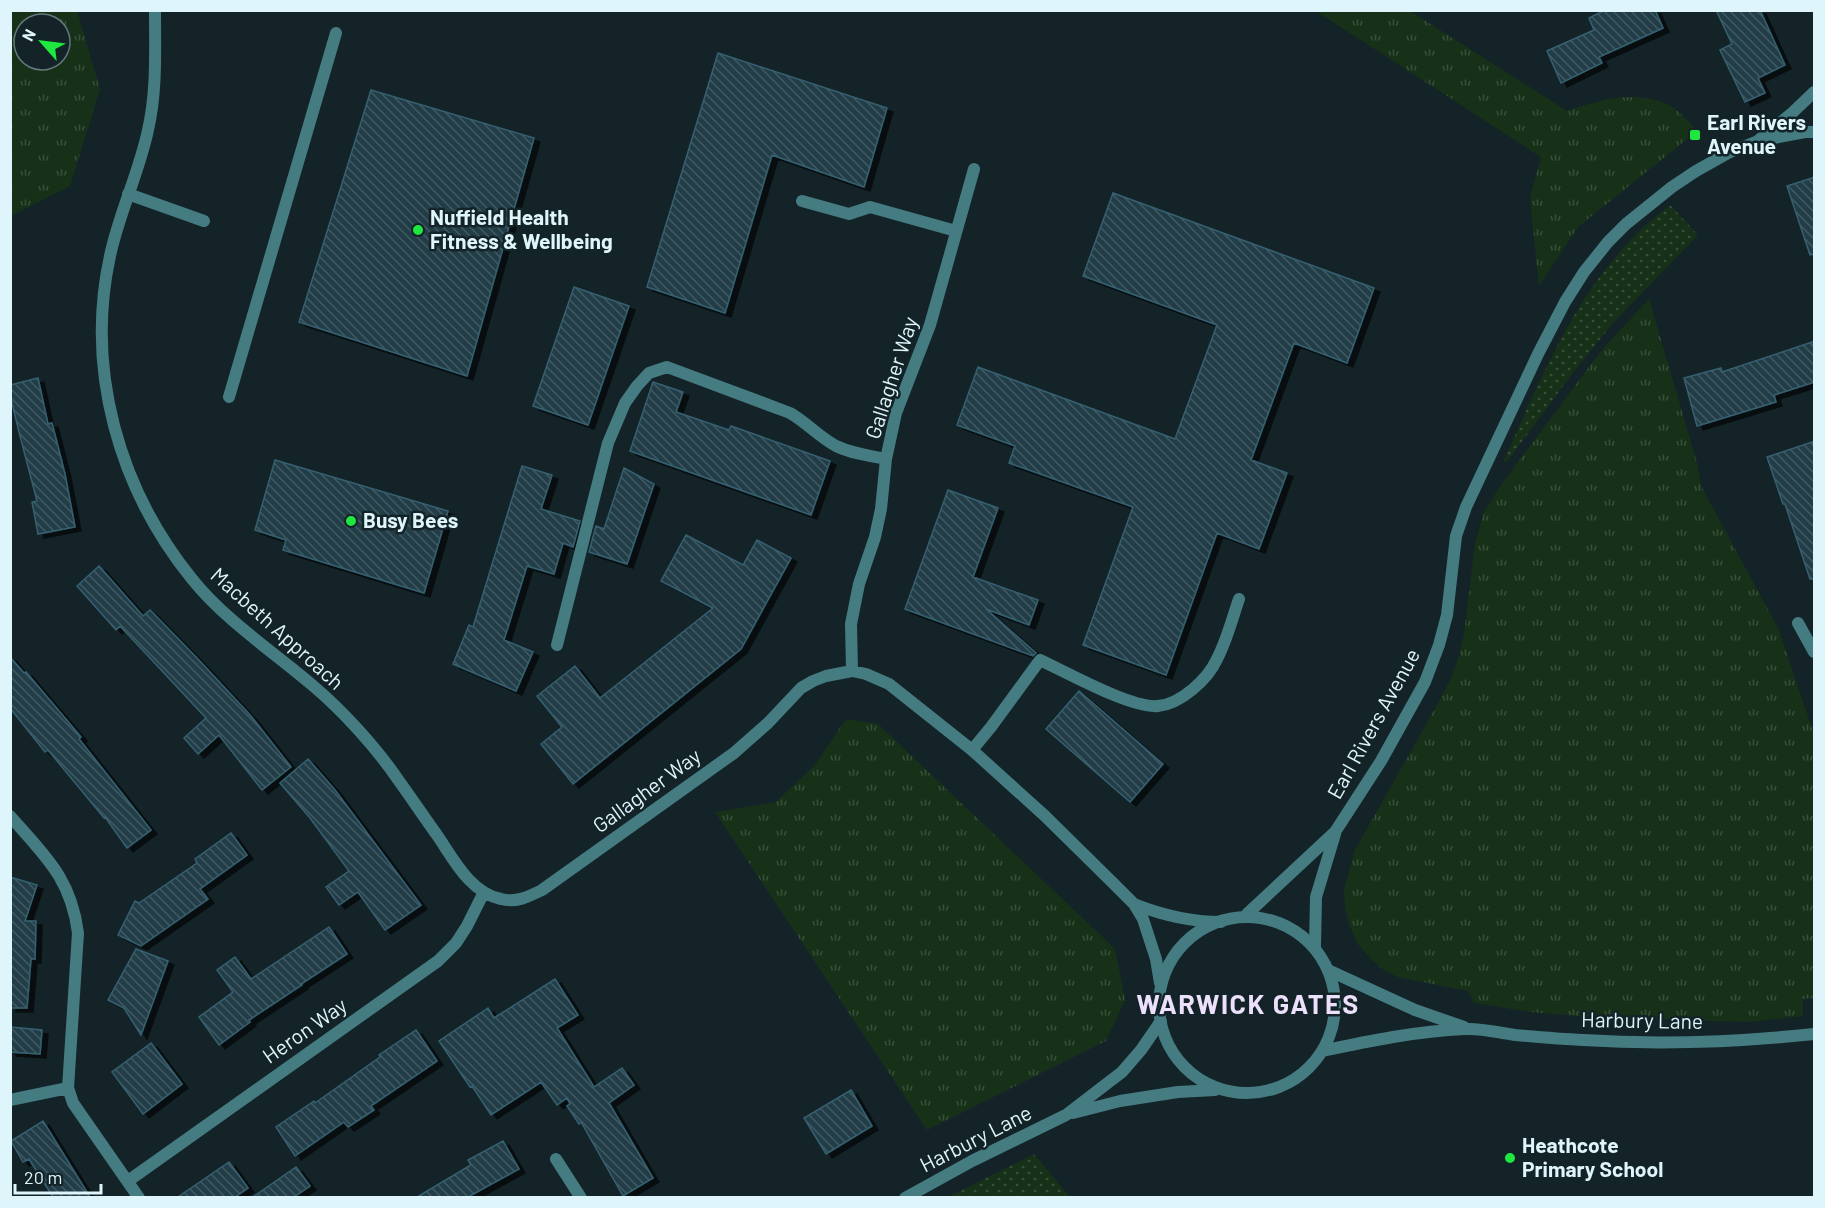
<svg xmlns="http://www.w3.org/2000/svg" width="1825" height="1208" viewBox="0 0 1825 1208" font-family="Barlow,sans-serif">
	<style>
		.grass { fill: url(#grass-dots) }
		.park { fill: url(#park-tufts); fill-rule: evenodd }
		.building { fill: url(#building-back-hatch); stroke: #366171; stroke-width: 1.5; filter: url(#shadow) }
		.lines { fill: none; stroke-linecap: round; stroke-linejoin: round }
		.service { stroke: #447c82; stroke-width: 12 }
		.minor { stroke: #447c82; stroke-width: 12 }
		.tertiary { stroke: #447c82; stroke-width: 12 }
		.poi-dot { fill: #1fe73f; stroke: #132328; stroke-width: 2 }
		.labels { text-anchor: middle; stroke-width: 5; stroke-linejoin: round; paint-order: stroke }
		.poi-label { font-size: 21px; font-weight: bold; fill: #def6fb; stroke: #132328; text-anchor: start }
		.street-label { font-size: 21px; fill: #def6fb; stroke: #132328 }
		.district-label { font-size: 27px; font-weight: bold; letter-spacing: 1.5px; fill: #ece0fc; stroke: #132328 }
	</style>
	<defs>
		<pattern id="grass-dots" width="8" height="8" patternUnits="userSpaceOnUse" patternTransform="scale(1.5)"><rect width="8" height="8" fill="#173118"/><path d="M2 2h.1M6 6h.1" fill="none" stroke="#384f3a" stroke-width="1.8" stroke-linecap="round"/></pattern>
		<pattern id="park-tufts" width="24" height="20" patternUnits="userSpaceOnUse" patternTransform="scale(1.5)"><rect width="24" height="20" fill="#173118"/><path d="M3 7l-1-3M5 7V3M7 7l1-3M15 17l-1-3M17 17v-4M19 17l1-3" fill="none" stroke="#384f3a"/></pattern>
		<pattern id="building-back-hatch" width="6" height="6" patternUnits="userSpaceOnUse" patternTransform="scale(1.5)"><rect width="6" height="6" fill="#213d47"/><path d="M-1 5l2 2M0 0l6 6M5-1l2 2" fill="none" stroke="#415a62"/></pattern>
		<filter id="shadow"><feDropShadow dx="6" dy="4" stdDeviation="0" flood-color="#0009"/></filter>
	</defs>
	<rect width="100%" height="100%" fill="#132328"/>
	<!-- grass -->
	<path class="grass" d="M1670,205L1698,235L1612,324L1575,370L1506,463L1504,460C1548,364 1583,271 1670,205Z
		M1034,1154L1070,1197H948Z"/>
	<!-- park -->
	<path class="park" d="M11,10L77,11L100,89L70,186L11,216ZM24,24H60V60H24Z
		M1316,11H1410L1567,111C1600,100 1634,89 1669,105C1679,110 1689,123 1697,131L1578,227L1539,286L1530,198L1541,157Z
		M1649,299L1697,463L1701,486L1778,628L1814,734V998L1803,999V1016L1749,1022L1591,1017L1531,1012L1474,1003L1468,991L1398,977L1384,970L1372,960L1357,943L1349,924L1345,907L1344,890L1355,850L1441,698L1451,678L1459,656L1464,634L1475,544L1484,512L1503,482L1601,351Z
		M846,719L878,724L1115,949L1125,1000L1106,1041L927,1130L715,812L776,802L815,765Z"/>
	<!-- building -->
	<path class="building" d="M1605,10H1655L1663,28L1599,57L1602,63L1561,83L1547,51L1594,30L1589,18Z
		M1716,10H1760L1785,65L1758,78L1765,93L1745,102L1720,50L1732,44Z
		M718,53L887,108L864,187L772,155L725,313L647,287Z
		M371,90L534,138L467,376L299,322Z
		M1815,177V254L1810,255L1787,186Z
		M1113,193L1374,288L1347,363L1294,343L1251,460L1287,473L1259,549L1217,533L1166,675L1083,645L1133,507L1009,463L1015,446L957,425L978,367L1175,439L1217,325L1083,276Z
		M574,287L629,306L588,425L533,406Z
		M1815,341V382L1774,395L1776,402L1697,426L1684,378L1721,368L1722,372Z
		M38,378L48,424L52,423L65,474L75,527L38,534L32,502L37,501L19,432L10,395V385Z
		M653,382L683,392L676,412L729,430L731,426L830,461L811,515L630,451Z
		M1815,441V579H1810L1785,504H1783L1767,457Z
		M275,460L448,511L424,593L283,550L286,540L255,530Z
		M522,466L552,475L541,509L580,521L573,547L563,543L554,574L527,566L504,640L533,652L516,691L453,664L469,625L473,627Z
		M624,468L654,484L627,564L589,552L596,526L604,529Z
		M948,490L998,508L973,577L1038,600L1029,625L986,609L1036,653L1033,656L905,609Z
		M686,535L743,565L757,540L791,558L741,649L573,784L541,744L562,727L537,696L575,666L600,698L713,608L661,581Z
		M99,566L143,616L150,610L196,657L251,716L291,767L262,790L219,735L198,754L184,738L206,718L120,626L116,630L77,586Z
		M10,657L24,673L26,672L81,737L79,739L151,830L127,848L105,817L104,818L48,750L45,752L10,708Z
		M1079,691L1163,764L1130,802L1046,729Z
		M308,759L335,790L421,905L385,930L358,892L339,905L326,887L349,871L310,818L280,783Z
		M231,833L247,855L200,889L208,899L141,946L118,935L135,901L139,903L197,863L195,859Z
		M10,877L37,885L25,921H36L35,959H31L27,1008H10Z
		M329,927L347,954L301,984L302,985L249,1020L250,1022L219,1045L199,1017L233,992L217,970L235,957L251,979Z
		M136,949L168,961L141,1035L124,1008L108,1000Z
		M555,979L578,1015L557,1028L594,1087L622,1068L634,1085L609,1103L653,1178L623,1196L581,1122L579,1124L567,1106L570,1104L567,1098L557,1105L541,1082L491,1115L472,1086L470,1087L439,1041L488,1008L494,1018Z
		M10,1027L42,1030L40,1054L10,1052Z
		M416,1030L437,1061L371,1106L374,1110L348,1127L344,1122L295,1156L276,1127L314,1101L315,1103L380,1057L379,1055Z
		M151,1043L182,1084L143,1114L112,1072Z
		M851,1090L872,1126L826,1154L804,1118Z
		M43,1121L90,1197H53L29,1159L23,1162L11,1141Z
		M503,1141L519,1169L468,1197H417L471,1165L468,1160Z
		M229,1162L248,1188L235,1197H178Z
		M296,1167L310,1186L294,1197H253Z"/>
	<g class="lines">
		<!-- service -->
		<path class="service" d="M128,194L204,221
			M802,201L849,214L870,207L956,231
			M229,397L336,33
			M972,750L991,727L1040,660C1066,672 1132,709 1158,706C1181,704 1208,679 1217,659C1227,640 1232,619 1239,599"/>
		<!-- minor -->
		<path class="minor" d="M155,10C155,51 157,91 148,130C139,173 119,213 110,256C85,370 119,489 192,579C225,620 271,650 311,684C342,710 376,747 399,781C412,799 424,817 437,835C453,858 470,893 501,899C516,903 528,897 542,890L734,753L768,723L801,688L813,681L826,676L852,671L851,624L859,584L875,537L881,509L886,459L896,413L930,325L974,169
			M1759,140L1791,114L1814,92
			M1798,623L1814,652
			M557,645L608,443L625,403L637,386L649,373L667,367L790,413C806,422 819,437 836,446C851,453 869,456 886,459
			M852,671L866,674L889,684L972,750L1045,816L1114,884L1134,904L1143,919L1156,959L1160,983
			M10,816C45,856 71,878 78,933L68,1088L73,1103L82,1116L139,1198
			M1134,904C1162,915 1191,922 1221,922
			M1247,914L1335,832L1381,761L1425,682L1439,645L1447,615L1456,536L1466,507L1538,354L1565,302L1584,272L1608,242L1626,224L1672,187L1696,171L1728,153L1758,141L1805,132H1814
			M1315,946L1316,897L1335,834
			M10,1100L68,1088
			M556,1159L581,1198
			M128,1181L438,961L456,943L467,926L484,892"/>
		<!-- tertiary -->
		<path class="tertiary" d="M1159 1005a88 88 0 1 1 176 0a88 88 0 1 1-176 0Z
			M1330,971L1415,1010L1464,1027
			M1322,1051C1369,1041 1417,1031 1465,1029C1482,1028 1499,1033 1515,1035C1537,1037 1560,1039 1583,1040C1660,1045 1738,1042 1814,1034
			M1073,1113L1120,1101L1178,1092L1215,1090
			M905,1198L972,1161L1066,1115L1122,1072L1141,1050L1161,1021"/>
	</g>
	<!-- markers -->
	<g class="poi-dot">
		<rect x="1689" y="129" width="12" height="12" rx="3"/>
		<circle cx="418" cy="230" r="6"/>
		<circle cx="351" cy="521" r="6"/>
		<circle cx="1510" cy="1158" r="6"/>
	</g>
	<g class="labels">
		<!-- poi labels -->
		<g class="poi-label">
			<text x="1707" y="130">Earl Rivers<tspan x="1707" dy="24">Avenue</tspan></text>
			<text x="430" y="225">Nuffield Health<tspan x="430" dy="24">Fitness &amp; Wellbeing</tspan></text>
			<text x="363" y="528">Busy Bees</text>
			<text x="1522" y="1153">Heathcote<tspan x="1522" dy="24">Primary School</tspan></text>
		</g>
		<!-- street labels -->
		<g class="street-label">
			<text transform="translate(892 378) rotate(-72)" y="7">Gallagher Way</text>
			<text transform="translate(277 629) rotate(42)" y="7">Macbeth Approach</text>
			<text transform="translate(1374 724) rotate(-61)" y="7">Earl Rivers Avenue</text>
			<text transform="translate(647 791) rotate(-36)" y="7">Gallagher Way</text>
			<text transform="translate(1642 1021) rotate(1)" y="7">Harbury Lane</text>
			<text transform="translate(305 1031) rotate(-35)" y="7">Heron Way</text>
			<text transform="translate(976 1139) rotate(-27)" y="7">Harbury Lane</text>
		</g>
		<!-- district labels -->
		<g class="district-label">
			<text x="1248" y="1014">WARWICK GATES</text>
		</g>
	</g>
	<!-- border -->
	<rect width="1825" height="1208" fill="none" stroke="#def6fb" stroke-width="24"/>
	<!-- north arrow -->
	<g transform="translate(42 42) rotate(298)"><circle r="28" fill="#132328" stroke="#64777c" stroke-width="1.5"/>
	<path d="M0-4.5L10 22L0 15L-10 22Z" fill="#1fe73f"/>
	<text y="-9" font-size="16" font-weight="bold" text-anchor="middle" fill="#def6fb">N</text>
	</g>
	<!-- scale -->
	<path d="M15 1184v9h86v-9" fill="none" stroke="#def6fb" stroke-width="3"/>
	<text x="24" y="1184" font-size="18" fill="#def6fb" stroke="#132328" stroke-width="4.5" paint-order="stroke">20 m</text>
</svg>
